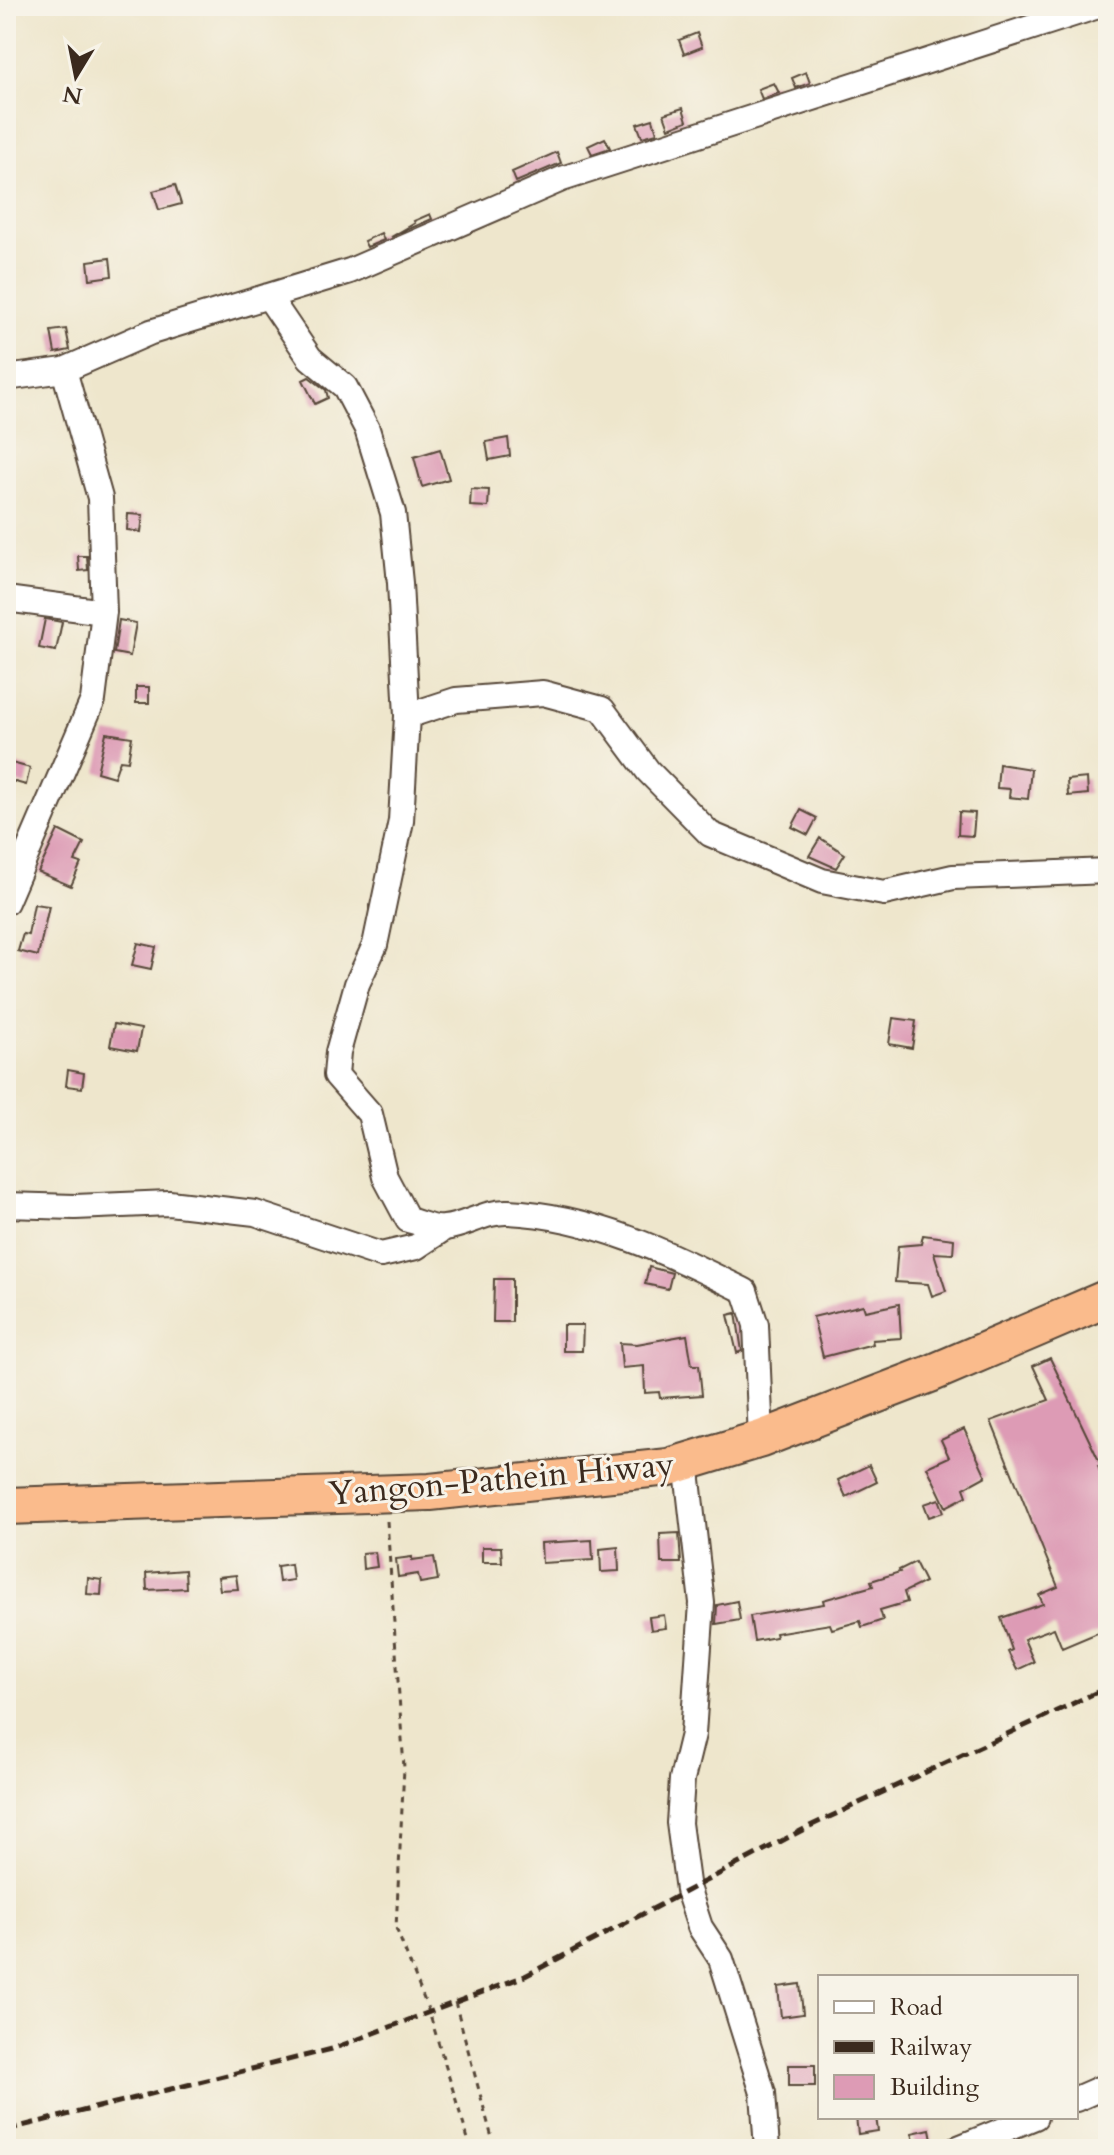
<svg xmlns="http://www.w3.org/2000/svg" width="1114" height="2155" viewBox="0 0 1114 2155" font-family="Cardo,serif">
	<style>
		.building { fill: #dd9bb5 }
		.lines { fill: none; stroke-linecap: round; stroke-linejoin: round }
		.minor-casing { stroke: #564638; stroke-width: 28 }
		.highway-casing { stroke: #564638; stroke-width: 40 }
		.path { stroke: #564638; stroke-width: 3; stroke-dasharray: 6 6; stroke-linecap: butt }
		.minor { stroke: #fff; stroke-width: 24 }
		.highway { stroke: #fabb8c; stroke-width: 36 }
		.rail { stroke: #3b2a1e; stroke-width: 5; stroke-dasharray: 12 6; stroke-linecap: butt }
		.labels { text-anchor: middle; stroke-width: 6; stroke-linejoin: round; paint-order: stroke }
		.street-label { font-size: 34px; fill: #3b2a1e; stroke: #f7f3e8 }
	</style>
	<rect width="100%" height="100%" fill="#f7f3e8"/>
	<filter id="ink" filterUnits="userSpaceOnUse"><feTurbulence type="fractalNoise" baseFrequency=".0125" numOctaves="2"/><feDisplacementMap in="SourceGraphic" scale="16" xChannelSelector="R" yChannelSelector="G"/><feConvolveMatrix kernelMatrix="1 2 1 2 8 2 1 2 1" color-interpolation-filters="sRGB"/></filter>
	<filter id="wash" filterUnits="userSpaceOnUse"><feTurbulence type="fractalNoise" baseFrequency=".006" numOctaves="4" result="noise"/><feDisplacementMap in="SourceGraphic" scale="32" xChannelSelector="R" yChannelSelector="G"/><feGaussianBlur stdDeviation="1.8" result="paint"/><feColorMatrix in="noise" values="0 0 0 0 0 0 0 0 0 0 0 0 0 0 0 0 0 1.4 0 .05"/><feComposite in="paint" operator="in"/></filter>
	<g filter="url(#wash)">
		<rect width="100%" height="100%" fill="#eee6cc"/>
		<g id="blocks">
			<!-- building -->
			<path class="building" d="M697,33L702,47L684,54L679,40Z
				M806,72L810,83L796,88L792,78Z
				M774,83L779,93L762,99L758,89Z
				M683,108L687,121L669,128L664,114Z
				M653,119L657,133L642,137L637,124Z
				M605,138L610,148L592,154L588,146Z
				M557,152L561,163L516,182L512,172Z
				M175,185L181,204L159,210L153,191Z
				M430,214L432,219L391,237L415,223L414,221Z
				M381,233L384,240L367,247L364,241Z
				M110,258L112,276L90,279L88,261Z
				M66,329L70,350L55,353L51,331Z
				M309,377L326,390L328,398L315,404L303,380Z
				M508,438L510,456L489,460L486,442Z
				M440,449L449,479L422,487L414,457Z
				M471,489L489,490L488,507L470,506Z
				M128,514L143,515L141,532L127,530Z
				M78,556H87L88,570L79,571Z
				M45,619L62,622L56,651L39,648Z
				M119,620L136,623L130,656L114,653Z
				M136,687H149V703H136Z
				M106,733L132,737L128,761L120,760L114,777L97,772Z
				M12,763L30,768L26,785L8,780Z
				M999,764L1031,769L1028,799L1009,797L1010,789L997,788Z
				M1087,778L1088,794L1068,796L1067,780Z
				M801,810L817,818L808,835L792,827Z
				M959,812L975,813L973,836L958,835Z
				M58,830L84,843L75,861L81,863L71,886L38,872Z
				M820,838L845,854L836,868L809,856Z
				M34,904L49,906L38,956L18,951L23,934L28,935Z
				M138,943L156,947L151,969L132,965Z
				M893,1018L916,1021L912,1048L889,1044Z
				M114,1024L141,1029L137,1051L110,1046Z
				M68,1070L84,1073L82,1088L66,1086Z
				M923,1235L954,1239L953,1254L934,1253L946,1291L932,1296L928,1284L895,1282L898,1246L921,1244Z
				M649,1267L672,1273L668,1289L645,1284Z
				M494,1279H512V1322H493Z
				M899,1304L901,1338L872,1340L873,1344L823,1357L813,1317L863,1305L865,1311Z
				M736,1313L742,1351L737,1353L728,1315Z
				M563,1325H583L582,1351H563Z
				M687,1335L692,1365H699L702,1395L660,1398L659,1392L645,1393L644,1366L622,1368L620,1343L637,1344Z
				M1050,1358L1101,1465L1098,1466L1108,1492V1611L1101,1614L1107,1629L1062,1648L1054,1628L1024,1639L1034,1662L1017,1670L1008,1652L1012,1650L1001,1618L1043,1604L1039,1595L1058,1587L991,1421L1049,1400L1033,1366Z
				M964,1429L986,1476L964,1488L967,1496L946,1507L927,1467L949,1457L941,1440Z
				M869,1465L877,1482L846,1497L838,1480Z
				M939,1499L944,1512L929,1517L924,1504Z
				M679,1533L681,1563H661L660,1534Z
				M592,1540L593,1560L542,1563L541,1543Z
				M482,1547H501L502,1562H482Z
				M618,1547L619,1571L601,1572L600,1549Z
				M375,1552L377,1567L363,1569L362,1553Z
				M412,1557V1560L434,1557L438,1580L420,1583L418,1574L398,1577L396,1559Z
				M915,1562L925,1582L904,1592L907,1602L880,1610L883,1620L862,1627L860,1621L832,1629L830,1624L775,1633L776,1637L754,1641L750,1616L824,1604L823,1600L873,1586L871,1581L900,1572L899,1570Z
				M291,1564L293,1580L279,1582L277,1566Z
				M185,1570L186,1588L147,1590L146,1573Z
				M236,1575L238,1589L220,1590L218,1577Z
				M88,1578L102,1580L101,1595L87,1594Z
				M737,1601L740,1620L716,1624L717,1605Z
				M664,1615L666,1628L651,1630L649,1617Z
				M800,1984L803,2014L781,2017L778,1987Z
				M789,2065H815V2086H789Z
				M856,2117H876L878,2131L858,2134Z
				M930,2129L933,2144L916,2149L912,2133Z"/>
		</g>
	</g>
	<g filter="url(#ink)">
		<use href="#blocks" fill-opacity="0" stroke="#564638" stroke-width="2"/>
		<g class="lines">
			<defs>
				<path id="minor" d="M268,296L310,358L345,387L367,429L393,513L400,583L407,716L401,821L375,945L357,984L338,1052L336,1075L370,1114L385,1177L408,1220C418,1222 433,1230 444,1228C466,1226 485,1211 508,1212C594,1216 670,1254 745,1291L756,1325L761,1439
					M6,378L64,370L151,332L350,271L562,179L1098,6
					M6,599L104,612
					M407,716L456,700L543,693L602,709L648,771L710,834L822,881L884,893L953,877L1108,871
					M6,902L93,700L104,612L100,498L64,370
					M6,1205L75,1207L169,1203L255,1213L381,1255L416,1247L443,1229
					M686,1462L702,1603L693,1734L682,1779L679,1823L688,1890L700,1927L721,1959L763,2093L767,2149
					M1076,2099L1108,2085
					M956,2149L1035,2117"/>
				<path id="highway" d="M6,1506L430,1492L669,1467L761,1439L930,1374L1108,1298"/>
			</defs>
			<!-- minor casing -->
			<use href="#minor" class="minor-casing"/>
			<!-- highway casing -->
			<use href="#highway" class="highway-casing"/>
			<!-- path -->
			<path class="path" d="M387,1521L404,1768L396,1928L429,2012L471,2149
				M455,2002L495,2149"/>
			<!-- minor -->
			<use href="#minor" class="minor"/>
			<!-- highway -->
			<use href="#highway" class="highway"/>
			<!-- rail -->
			<path class="rail" d="M6,2130L332,2049L525,1976L810,1826L1108,1687"/>
		</g>
	</g>
	<g class="labels">
		<!-- street labels -->
		<g class="street-label">
			<text transform="translate(501 1478) rotate(-5)" y="12">Yangon-Pathein Hiway</text>
		</g>
	</g>
	<!-- margin -->
	<rect width="1114" height="2155" fill="none" stroke="#f7f3e8" stroke-width="32"/>
	<!-- legend -->
	<rect x="818" y="1975" width="260" height="144" fill="#f7f3e8" stroke="#aca397" stroke-width="2"/>
	<rect x="834" y="2001" width="40" height="12" fill="#ffffff" stroke="#aca397" stroke-width="2"/>
	<text x="890" y="2015" font-size="24" fill="#3b2a1e">Road</text>
	<rect x="834" y="2041" width="40" height="12" fill="#3b2a1e" stroke="#aca397" stroke-width="2"/>
	<text x="890" y="2055" font-size="24" fill="#3b2a1e">Railway</text>
	<rect x="834" y="2075" width="40" height="24" fill="#dd9bb5" stroke="#aca397" stroke-width="2"/>
	<text x="890" y="2095" font-size="24" fill="#3b2a1e">Building</text>
	<!-- north arrow -->
	<g transform="translate(76 76) rotate(190)" stroke="#f7f3e8" stroke-width="6" paint-order="stroke">
	<path d="M0-6L14 30L0 20L-14 30Z" fill="#3b2a1e"/>
	<text y="-12" font-size="22" font-weight="bold" text-anchor="middle" fill="#3b2a1e">N</text>
	</g>
</svg>
